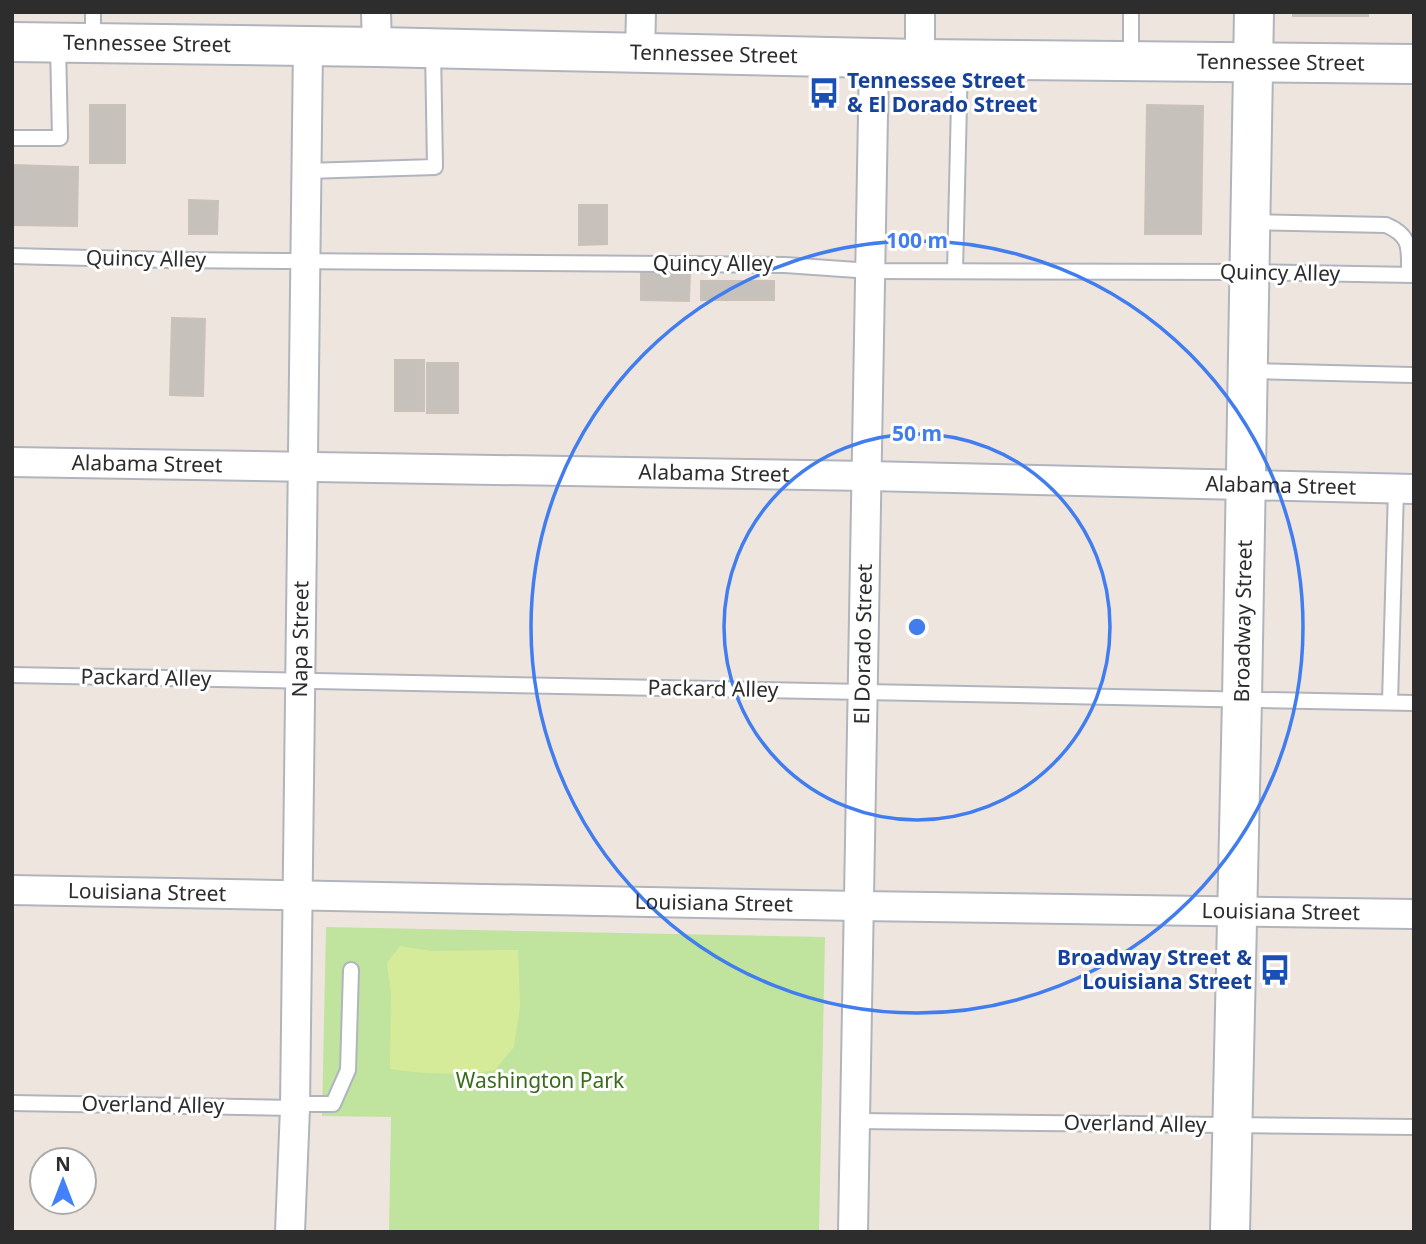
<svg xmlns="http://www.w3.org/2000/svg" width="1426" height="1244" viewBox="0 0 1426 1244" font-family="'Noto Sans',sans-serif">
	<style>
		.green { fill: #c0e49d }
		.pitch { fill: #d5eb99 }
		.building { fill: #c7c1bb; stroke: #cac1b9; stroke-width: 2 }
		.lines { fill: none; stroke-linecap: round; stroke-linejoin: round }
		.lane-casing { stroke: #b0b4bd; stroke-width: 18 }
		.street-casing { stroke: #b0b4bd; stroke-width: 32 }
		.secondary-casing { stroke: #b0b4bd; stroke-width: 42 }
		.lane { stroke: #fff; stroke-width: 14 }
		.street { stroke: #fff; stroke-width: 28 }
		.secondary { stroke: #fff; stroke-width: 38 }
		.ring { fill: none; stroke: #417def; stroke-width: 3.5 }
		.labels { text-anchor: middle; stroke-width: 6; stroke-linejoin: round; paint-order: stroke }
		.street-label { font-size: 21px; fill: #2d2d2d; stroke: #fff }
		.transit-label { font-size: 21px; font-weight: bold; fill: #164399; stroke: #fff; text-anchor: start }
		.park-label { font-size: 21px; fill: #396b1b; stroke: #fff }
		.centre { fill: #417def; stroke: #fff; stroke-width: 3.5 }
		.ring-label { font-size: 21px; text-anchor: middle; font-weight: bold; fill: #417def; stroke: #fff; stroke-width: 6; stroke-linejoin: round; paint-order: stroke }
	</style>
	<rect width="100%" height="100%" fill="#eee5df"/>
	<!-- green -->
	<path class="green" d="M326,927L825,937L819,1232H389L391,1117L322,1116Z"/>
	<!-- pitch -->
	<path class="pitch" d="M400,946L431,951L518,950L520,1006L514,1047L495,1070C457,1076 427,1074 390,1069L391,993L387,963Z"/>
	<!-- building -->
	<path class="building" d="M1293,12H1368V16H1293Z
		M90,105H125V163H90Z
		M1147,105L1203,106L1201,234H1145Z
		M12,165L78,167L77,226L12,225Z
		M189,200L218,201L217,234H189Z
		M579,205H607V244L579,245Z
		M641,272L690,273L689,301L641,300Z
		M701,281H774V300H701Z
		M172,318L205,319L203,396L170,395Z
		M395,360H424V411H395Z
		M427,363H458V413H427Z"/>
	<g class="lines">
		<defs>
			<path id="lane" d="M93,41V12
				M1131,59V12
				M12,138H60L58,44
				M306,171L435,167L433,49
				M1252,222L1386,225C1412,236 1409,249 1409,275
				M12,256L168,260L785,265L871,271L1249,272L1414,275
				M955,271L960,61
				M1248,371L1412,375
				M12,675L1414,703
				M1390,702L1396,489
				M12,1103L295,1108
				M295,1104H333L348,1070L351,970
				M855,1121L1414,1127"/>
			<g id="street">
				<path d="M376,12L377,47"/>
				<path d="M640,53L641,12"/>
				<path d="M920,59V12"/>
				<path id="s1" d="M12,462L867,476L1414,489"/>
				<path id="s2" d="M12,890L859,906L1414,914"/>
				<path id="s3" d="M290,1232L295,1108L308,46"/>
				<path id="s4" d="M853,1232L874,58"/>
			</g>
			<g id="secondary">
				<path id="s5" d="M12,42L377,47L920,59L1414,64"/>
				<path id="s6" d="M1230,1232L1242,699L1254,12"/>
			</g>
		</defs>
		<!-- lane casing -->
		<use href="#lane" class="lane-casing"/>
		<!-- street casing -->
		<use href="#street" class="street-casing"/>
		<!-- secondary casing -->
		<use href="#secondary" class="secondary-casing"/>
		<!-- lane -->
		<use href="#lane" class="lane"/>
		<!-- street -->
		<use href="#street" class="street"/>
		<!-- secondary -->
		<use href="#secondary" class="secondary"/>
	</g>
	<!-- distance rings -->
	<g class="ring">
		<circle cx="917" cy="627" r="193"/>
		<circle cx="917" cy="627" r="386"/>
	</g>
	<!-- icons -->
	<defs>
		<symbol id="bus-bare" viewBox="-9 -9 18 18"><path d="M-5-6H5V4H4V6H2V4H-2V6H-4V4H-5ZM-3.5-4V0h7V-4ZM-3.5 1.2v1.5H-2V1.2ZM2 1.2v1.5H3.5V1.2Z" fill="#1a4fb4" stroke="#fff" stroke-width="2.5" paint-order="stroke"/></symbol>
	</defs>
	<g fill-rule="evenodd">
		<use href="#bus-bare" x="802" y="71" width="44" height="44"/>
		<use href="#bus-bare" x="1253" y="948" width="44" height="44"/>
	</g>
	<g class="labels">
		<!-- street labels -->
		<g class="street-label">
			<text dy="7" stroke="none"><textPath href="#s5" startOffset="135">Tennessee Street</textPath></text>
			<text dy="7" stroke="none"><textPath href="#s5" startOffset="702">Tennessee Street</textPath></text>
			<text dy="7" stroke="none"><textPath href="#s5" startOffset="1269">Tennessee Street</textPath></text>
			<text transform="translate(146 259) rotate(1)" y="7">Quincy Alley</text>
			<text x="713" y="271">Quincy Alley</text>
			<text transform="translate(1280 273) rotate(1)" y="7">Quincy Alley</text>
			<text dy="7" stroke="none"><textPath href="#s1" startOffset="135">Alabama Street</textPath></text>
			<text dy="7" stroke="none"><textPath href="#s1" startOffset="702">Alabama Street</textPath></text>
			<text dy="7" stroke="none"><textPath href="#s1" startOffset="1269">Alabama Street</textPath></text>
			<text dy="7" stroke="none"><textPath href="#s6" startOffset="611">Broadway Street</textPath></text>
			<text dy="7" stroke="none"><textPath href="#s3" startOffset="593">Napa Street</textPath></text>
			<text dy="7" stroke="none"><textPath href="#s4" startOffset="588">El Dorado Street</textPath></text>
			<text transform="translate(146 678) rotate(1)" y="7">Packard Alley</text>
			<text transform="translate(713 689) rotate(1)" y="7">Packard Alley</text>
			<text dy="7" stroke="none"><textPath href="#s2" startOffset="135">Louisiana Street</textPath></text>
			<text dy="7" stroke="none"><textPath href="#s2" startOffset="702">Louisiana Street</textPath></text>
			<text dy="7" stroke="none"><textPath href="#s2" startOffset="1269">Louisiana Street</textPath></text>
			<text transform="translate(153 1105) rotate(1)" y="7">Overland Alley</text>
			<text transform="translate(1135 1124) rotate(1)" y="7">Overland Alley</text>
		</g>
		<!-- transit labels -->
		<g class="transit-label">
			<text x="847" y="88">Tennessee Street<tspan x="847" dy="24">&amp; El Dorado Street</tspan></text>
			<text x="1252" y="965" text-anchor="end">Broadway Street &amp;<tspan x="1252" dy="24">Louisiana Street</tspan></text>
		</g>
		<!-- park labels -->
		<g class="park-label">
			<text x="540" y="1088">Washington Park</text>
		</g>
	</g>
	<circle cx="917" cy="627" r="10" class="centre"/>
	<g class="ring-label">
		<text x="917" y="248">100 m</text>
		<text x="917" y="441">50 m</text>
	</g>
	<!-- border -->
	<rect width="1426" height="1244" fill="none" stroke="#2d2d2d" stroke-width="28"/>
	<!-- north arrow -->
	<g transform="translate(63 1181)"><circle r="33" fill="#ffffff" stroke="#ababab" stroke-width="2"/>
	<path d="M0-5L12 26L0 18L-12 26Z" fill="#4281f9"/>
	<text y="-10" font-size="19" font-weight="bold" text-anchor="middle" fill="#2d2d2d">N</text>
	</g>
</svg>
